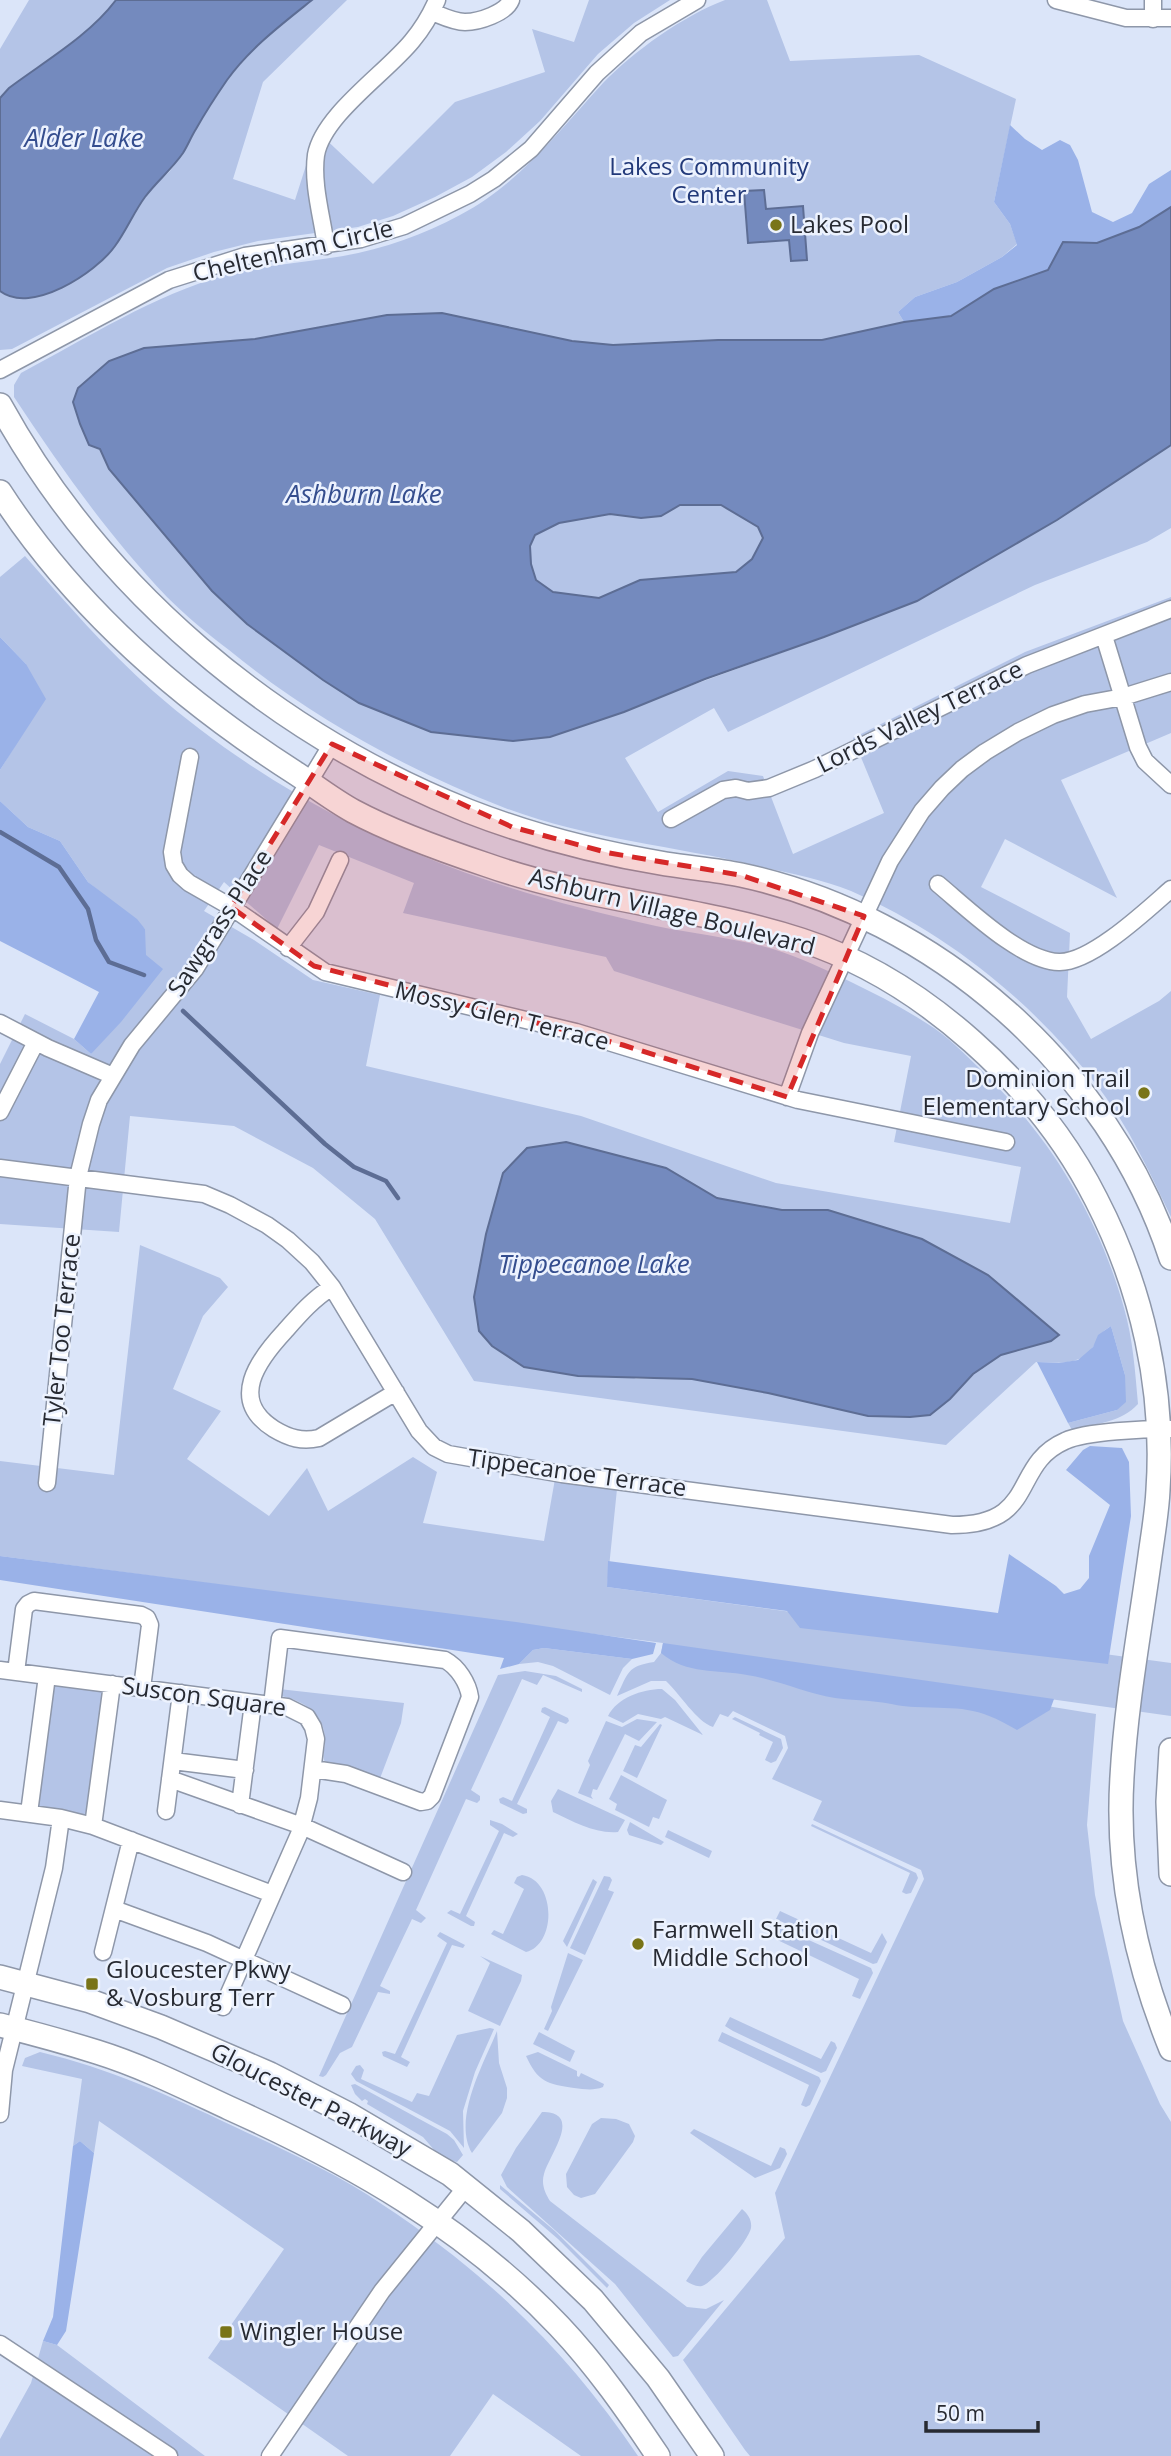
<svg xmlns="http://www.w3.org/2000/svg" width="1171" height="2456" viewBox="0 0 1171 2456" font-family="'Open Sans',sans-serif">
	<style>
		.green { fill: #b4c4e7; fill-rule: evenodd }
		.forest { fill: #9ab2e8 }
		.water { fill: #748abe; stroke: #5d6d94; stroke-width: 2; fill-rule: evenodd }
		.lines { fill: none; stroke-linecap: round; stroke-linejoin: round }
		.stream { stroke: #5d6d94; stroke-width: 4.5 }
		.street-casing { stroke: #8e97a9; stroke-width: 19 }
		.secondary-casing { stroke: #8e97a9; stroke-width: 26 }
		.street { stroke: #fff; stroke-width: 16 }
		.secondary { stroke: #fff; stroke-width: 23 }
		.marked { fill: #d62828; fill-opacity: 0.2; stroke: #d62828; stroke-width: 5; stroke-dasharray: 14 9; stroke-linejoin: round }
		.poi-dot { fill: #797418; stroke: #ecf2fe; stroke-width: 2.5 }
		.labels { text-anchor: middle; stroke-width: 5; stroke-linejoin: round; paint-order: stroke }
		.park-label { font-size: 24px; fill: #223979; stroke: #ecf2fe }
		.poi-label { font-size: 24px; fill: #272a32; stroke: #ecf2fe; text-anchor: start }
		.street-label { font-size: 24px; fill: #272a32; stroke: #ecf2fe }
		.water-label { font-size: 26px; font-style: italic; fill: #344d8e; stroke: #ecf2fe }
	</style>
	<rect width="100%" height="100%" fill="#dbe5f9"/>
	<!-- green -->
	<path class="green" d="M29,0H116C89,36 45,62 9,88L0,98V49Z
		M312,0H347L263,82L233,179L295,200L317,131L373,184L455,102L545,72L532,29L574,42L589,0H670L634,23L598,54L540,121L506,152L472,177L435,197L393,216L358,227L258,241L214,252L167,268L12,349L0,350V291L5,295L55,291L98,265L115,246L150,190L170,171L185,150L194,131L228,79L260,42Z
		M725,0H767L790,61L919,55L1016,99L994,202L1010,224L1017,244L1002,257L957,282L915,297L898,312L904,322L822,340H718L613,345L572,341L442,313L255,339L144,348L100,449L109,469L212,591L247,624L359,703L431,732L513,741L550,737L824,637L1057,520L1171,445V528L1147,542L1035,585L728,732L714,708L625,758L658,812L728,771L763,776L793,854L884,813L853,738L1025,652L1171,597V733L1061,780L1117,898L1005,839L981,887L1070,933L1067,997L1091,1039L1159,1001L1171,991V1217C1150,1173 1129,1127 1099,1088C1034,1003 949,934 851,891C822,879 789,873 758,866C674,846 587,839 505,808C406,769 312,718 229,650C208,634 186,616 167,597C108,535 61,468 14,397V385L21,373C87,338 154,295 226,275C261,265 295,264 330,258C375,252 421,236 460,215C519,184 559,131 603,83C634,51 683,16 725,0Z
		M680,505H720L758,527L763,538L752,559L736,572L640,580L599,598L553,592L536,580L531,564L530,545L535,535L559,523L610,514L641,518L661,516Z
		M25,556C65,602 107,650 153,691C232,760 323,815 420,855C497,887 575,908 656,926C695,934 734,938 773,949C799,957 824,969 849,981C878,995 907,1010 934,1028C954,1042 972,1061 989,1078C1054,1143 1099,1219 1124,1308C1133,1339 1135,1371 1138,1404C1121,1423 1096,1423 1072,1430L1068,1423L1117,1410L1125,1375L1111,1326C1096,1336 1102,1334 1093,1347C1081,1366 1057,1363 1036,1362L946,1445L474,1381L375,1219L313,1168L234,1126L130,1116L119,1232L0,1224V1064L25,1014L74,1039L91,1054L145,955V929L88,882L60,841L28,827L0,801V770L18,741L26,664L0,637V577ZM319,845L414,883L403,913L606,957L614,971L844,1043L911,1056L894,1142L1021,1167L1010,1223L776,1183L581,1116L366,1066L380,995L313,980L254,940L204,911L224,882L277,929ZM666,1168L717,1198L782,1210H828L988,1275L1058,1335L1051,1341L1001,1355L973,1374L950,1399L930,1415L868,1416L768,1393L692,1379H636L474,1297L486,1233L503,1173Z
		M140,1245L220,1278L228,1287L203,1316L173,1389L221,1411L187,1459L269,1516L307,1468L328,1511L413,1457L437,1472L423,1523L544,1541L555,1479L617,1489L607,1587L1171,1663V1716L717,1652L1096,1714L1087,1825L1095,1895L1123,2021L1160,2104L1171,2122V2456H750L745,2450L683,2360L785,2238L775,2193L924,1879L921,1870L813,1820L822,1801L772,1779L788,1748L785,1736L733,1711L728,1717L720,1714L713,1727C697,1722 679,1693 666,1681H651L617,1696C628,1673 627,1666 654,1662L661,1653L663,1643L0,1556V1461L114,1475Z
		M544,1648L632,1659L623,1668L610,1695L553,1666L538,1662L519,1664L533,1650Z
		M525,1671L556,1676L582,1689V1692L543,1675L537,1685L522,1679L471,1790L480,1796V1800L477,1803L466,1799L416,1910L426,1918L421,1923L412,1919L380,1986L390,1991V1994L378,1992L352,2047L340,2053L326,2075L323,2077L319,2076L498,1675Z
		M56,1685L101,1691L106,1697L89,1816L85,1818L39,1810L35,1805L50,1689Z
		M279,1689L404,1703L401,1723L379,1781L326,1764C321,1756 325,1750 325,1742C326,1714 304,1701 281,1696Z
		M662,1689L675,1700L703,1735L665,1717L661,1719L638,1714L623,1723L608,1716C617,1698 642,1689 662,1689Z
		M545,1707L568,1718L569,1721L566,1724L558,1721L517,1804L527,1809V1813L523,1814L500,1803L499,1799L503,1797L512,1801L550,1717L541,1712L542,1708Z
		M735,1717L781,1739L783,1748L776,1761L771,1763L765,1760L773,1742L759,1735L760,1733L732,1719Z
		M637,1719L657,1722L639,1741L625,1734L597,1790L593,1789L591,1796L593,1799L578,1793L590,1765L588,1761L606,1721L622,1727Z
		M660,1724L662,1725L637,1778L623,1771L635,1745L641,1747Z
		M621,1775L667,1800L659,1819L653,1817L649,1827L615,1810L617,1804L609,1799Z
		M558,1789L625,1820L618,1832C595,1834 574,1822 553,1812L551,1801Z
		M490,1820L502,1824L518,1834L513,1837L504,1833L466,1916L475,1922L474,1926H471L447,1913L451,1910L460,1914L499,1831L490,1825Z
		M630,1822L664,1842L661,1845L629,1835L627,1830Z
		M812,1824L916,1873L918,1878L911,1893L906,1894L902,1892L910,1873L811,1826Z
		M668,1830L712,1851L709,1858L665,1837Z
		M522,1875C556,1880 557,1944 526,1952L491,1934L494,1930L503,1934L524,1889L514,1883L517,1877Z
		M604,1876L610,1877L612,1880L608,1890L614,1892L585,1955L570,1948Z
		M593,1879L597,1882L567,1947L563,1941Z
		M780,1911L871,1953L882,1933L887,1942L877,1963L873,1964L776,1919Z
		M771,1926L782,1928L871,1968L873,1973L860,1999L852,1996L859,1979L767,1935Z
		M440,1932L465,1945L463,1948L452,1945L401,2057L410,2062L407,2067L383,2056L382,2052L385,2051L395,2054L447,1943L437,1936Z
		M568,1953L583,1960L548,2031L544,2029L552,2011L551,2007Z
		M480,1956L522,1975L521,1981L500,2026L468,2011L490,1963Z
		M730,2017L821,2059L831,2041L835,2043L837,2048L826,2071L821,2073L733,2031L725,2026Z
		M490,2028L494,2029L475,2072L463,2111L464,2148L450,2131L356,2081L351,2074L356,2066L360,2065L364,2070L361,2079L412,2102L417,2093L429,2096L457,2035Z
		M497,2031L499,2063L507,2088V2098L502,2113L472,2153C452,2119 484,2063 497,2031Z
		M539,2032L575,2051L570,2062L533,2044Z
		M722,2032L819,2077L821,2081L810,2105L806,2107L801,2105L809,2085L718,2041Z
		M40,2052C108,2068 170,2096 233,2126C284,2150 336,2173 383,2205C488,2274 568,2352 638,2456H581L493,2394L450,2456H348L208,2358L284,2249L99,2121L94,2153L80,2141L73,2146L82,2079L22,2066L25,2058Z
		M538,2052L577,2071V2076L579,2077L581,2073L604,2084L603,2087C593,2091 584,2089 574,2088C547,2084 538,2082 526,2056Z
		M355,2084L447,2134L454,2140L463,2155L457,2162L441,2158L423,2137L367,2104L368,2101L365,2099L362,2101L355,2094L351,2085Z
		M542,2112C584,2112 549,2155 544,2174C541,2184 545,2193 550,2201L687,2307L706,2309L724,2300L678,2356L673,2357L615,2284L507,2187L501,2175L516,2148Z
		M601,2118L616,2119L629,2124L635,2136L633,2142L595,2194L581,2198L574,2195L567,2187L566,2174L592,2124Z
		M694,2129L771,2166L780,2147L785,2149L787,2154L780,2168L755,2178L690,2133Z
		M500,2185L555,2231L609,2285L607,2288L558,2239L500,2189Z
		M742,2209C748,2214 752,2220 751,2228C749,2240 713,2283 702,2286C696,2287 691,2284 686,2281L702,2257Z
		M43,2341L57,2345L205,2456H0V2439L31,2383Z"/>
	<!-- forest -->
	<path class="forest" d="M1010,125L1025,139L1042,150L1060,140L1070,145L1078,160L1092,212L1113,222L1132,213L1149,184L1171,170V207L1139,227L1097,243L1063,242L1048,270L994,289L951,316L904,322L898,312L915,297L957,282L1002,257L1017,245L1010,224L994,202Z
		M0,637L26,664L46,699L0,770Z
		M0,801L28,827L60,841L88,882L137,919L145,929L146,955L163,969L121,1022L91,1054L74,1039L99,992L0,941Z
		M1111,1326L1125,1375L1126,1402L1117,1410L1068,1423L1037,1362L1059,1363L1078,1360L1093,1347L1098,1335Z
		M1090,1446L1122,1448L1129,1462L1131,1516L1108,1664L800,1628L787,1611L607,1587L608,1561L998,1613L1009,1554L1056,1586L1064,1594L1080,1589L1089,1578V1556L1110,1505L1066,1470L1083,1450Z
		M0,1556L516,1622L656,1643L653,1654L632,1659L544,1648L533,1650L519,1664L500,1669L504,1658L0,1580Z
		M663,1643L1054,1699L1050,1710L1017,1730C975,1705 961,1709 915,1707C902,1707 890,1703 878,1702C863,1700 849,1700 835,1698C805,1693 778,1680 747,1675C717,1669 687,1675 661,1653Z
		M80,2141L94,2153L66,2331L57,2345L43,2341L53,2317L73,2146Z"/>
	<!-- water -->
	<path class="water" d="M116,0H312C282,24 250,48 227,80C216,96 205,113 196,129C191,137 188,145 183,153C172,169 157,181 145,197C134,212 126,231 115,246C96,273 31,315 0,291V98L9,88C45,61 89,36 116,0Z
		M764,190L766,209L803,206L807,260L791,261L789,240L748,243L744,191Z
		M1171,207V445L1057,520L917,601L824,637L705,679L624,712L550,737L513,741L431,732L359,703L323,680L247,624L212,591L109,469L100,449L89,445L80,424L73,402L78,388L109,361L144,348L255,339L387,315L442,313L572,341L613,345L718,340H822L904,322L951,316L994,289L1048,270L1063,242L1097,243L1139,227ZM680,505H721L758,527L763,538L752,559L736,572L640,580L599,598L553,592L536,580L531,564L530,546L535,535L559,523L610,514L641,518L661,516Z
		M566,1142L666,1168L717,1198L782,1210H828L922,1239L988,1275L1059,1335L1051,1341L1001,1355L973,1374L950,1399L930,1415L910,1417L868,1416L768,1393L692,1379L578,1376L524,1367L492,1346L479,1331L474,1297L486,1234L503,1173L527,1148Z"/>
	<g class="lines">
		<!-- stream -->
		<path class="stream" d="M0,832L59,867L88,909L96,940L109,962L144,975
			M183,1011L325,1144L354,1167L386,1181L398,1198"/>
		<defs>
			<path id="street" d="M1056,0L1126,18H1171
				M432,12C442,16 454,22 465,22C479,22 506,13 511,0
				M1153,19V0
				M326,246C322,217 312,184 316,155C323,115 386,73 412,41C422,29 431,14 437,0
				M0,370L169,280L245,256L361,239L404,226L470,194L494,179L531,149L597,73L641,33L697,0
				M1104,636L1138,747L1145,761L1171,785
				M190,757L172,852L174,865L180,875L189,883L231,907L325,972L576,1032L798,1100L1006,1142
				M671,819L723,790L736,788L748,791L769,788L815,769L1027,665L1171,609
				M938,884C967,908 1021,961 1059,962C1091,963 1147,910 1171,889
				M288,948L316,912L340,860
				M0,1023L48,1048L113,1076
				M787,1097L810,1033L890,861L922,811L942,788L962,769L985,752L1018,732L1053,715L1085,704L1123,697L1171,682
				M0,1112L36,1042
				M0,1168L204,1194L230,1205L267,1225L288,1240L312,1262L332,1287L419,1431L434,1447L448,1454L562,1474L952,1525C1039,1525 1010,1465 1065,1441C1086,1431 1146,1429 1171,1429
				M332,1287C313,1299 300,1314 285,1331C258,1360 228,1400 274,1429C289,1438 302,1442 319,1438L396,1392
				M47,1483L78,1177L91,1124L99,1100L132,1045L195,969L332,744
				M0,1670L287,1707L307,1717L313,1727L316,1739L309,1798L300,1832L223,2007
				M16,1672L24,1609L28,1604L34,1601L141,1615L147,1618L150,1625L142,1688
				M272,1705L280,1638L445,1660C458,1667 468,1683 470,1697L432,1796L427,1801L421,1802L346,1774L313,1769
				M173,1761L245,1770
				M170,1779L302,1826L403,1872
				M240,1805L253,1703
				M0,1810L61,1818L93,1826L272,1894
				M166,1811L181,1693
				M29,1813L47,1676
				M93,1826L112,1684
				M114,1909L207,1943L342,2005
				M103,1952L131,1840
				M0,2114L4,2070L54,1868L61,1818
				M0,2344L169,2456
				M270,2456L382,2291L466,2187"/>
			<path id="secondary" d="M0,405C102,590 273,733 468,811C532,836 599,853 666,864C691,868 717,870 741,875C936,917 1109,1068 1171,1258
				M0,492C75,608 181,700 297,774C315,786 333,800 353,811C394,833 442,850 487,865C589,901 699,907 801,940C922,979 1039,1086 1096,1199C1142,1288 1165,1389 1158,1490C1157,1512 1153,1534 1150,1556C1140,1629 1126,1703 1122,1777C1116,1871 1136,1963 1171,2049
				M1171,1750L1168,1802L1171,1874
				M0,1977L90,2001L161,2027L270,2074L348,2114L450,2174L521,2231L593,2300L658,2378L712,2456
				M0,2025C32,2033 65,2042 97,2052C142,2066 186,2088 229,2108C351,2163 465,2227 559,2326C596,2365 628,2411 658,2456"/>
		</defs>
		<!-- street casing -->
		<use href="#street" class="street-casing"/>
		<!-- secondary casing -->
		<use href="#secondary" class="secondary-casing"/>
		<!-- street -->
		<use href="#street" class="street"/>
		<!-- secondary -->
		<use href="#secondary" class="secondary"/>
	</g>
	<!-- marked area -->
	<path class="marked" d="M332,744L512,827L609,853L740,875L864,916L787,1097L623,1045L314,966L231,907Z"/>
	<!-- markers -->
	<g class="poi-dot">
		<circle cx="776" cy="225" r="7"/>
		<circle cx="1144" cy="1093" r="7"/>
		<circle cx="638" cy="1944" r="7"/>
		<rect x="85" y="1977" width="14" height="14" rx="3.5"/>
		<rect x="219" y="2325" width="14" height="14" rx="3.5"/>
	</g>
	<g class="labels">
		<!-- park labels -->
		<g class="park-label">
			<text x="709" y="175">Lakes Community<tspan x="709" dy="28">Center</tspan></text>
		</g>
		<!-- poi labels -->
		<g class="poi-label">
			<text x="790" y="233">Lakes Pool</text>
			<text x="1130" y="1087" text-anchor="end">Dominion Trail<tspan x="1130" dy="28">Elementary School</tspan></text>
			<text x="652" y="1938">Farmwell Station<tspan x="652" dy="28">Middle School</tspan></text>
			<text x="106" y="1978">Gloucester Pkwy<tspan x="106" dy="28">&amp; Vosburg Terr</tspan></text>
			<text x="240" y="2340">Wingler House</text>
		</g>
		<!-- street labels -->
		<g class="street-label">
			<text transform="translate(293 251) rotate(-13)" y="8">Cheltenham Circle</text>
			<text transform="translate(920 717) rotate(-26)" y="8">Lords Valley Terrace</text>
			<text transform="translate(672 912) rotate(14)" y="8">Ashburn Village Boulevard</text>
			<text transform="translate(220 923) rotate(-57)" y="8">Sawgrass Place</text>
			<text transform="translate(502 1016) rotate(14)" y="8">Mossy Glen Terrace</text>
			<text transform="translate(62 1330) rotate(-84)" y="8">Tyler Too Terrace</text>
			<text transform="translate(577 1473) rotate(8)" y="8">Tippecanoe Terrace</text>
			<text transform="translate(204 1697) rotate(8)" y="8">Suscon Square</text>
			<text transform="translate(311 2100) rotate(27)" y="8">Gloucester Parkway</text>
		</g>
		<!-- water labels -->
		<g class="water-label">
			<text x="84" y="147">Alder Lake</text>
			<text x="364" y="503">Ashburn Lake</text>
			<text x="594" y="1273">Tippecanoe Lake</text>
		</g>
	</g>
	<!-- scale -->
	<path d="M926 2421v10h112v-10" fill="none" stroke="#272a32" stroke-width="3.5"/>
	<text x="936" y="2421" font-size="21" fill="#272a32" stroke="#ecf2fe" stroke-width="5" paint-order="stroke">50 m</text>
</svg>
